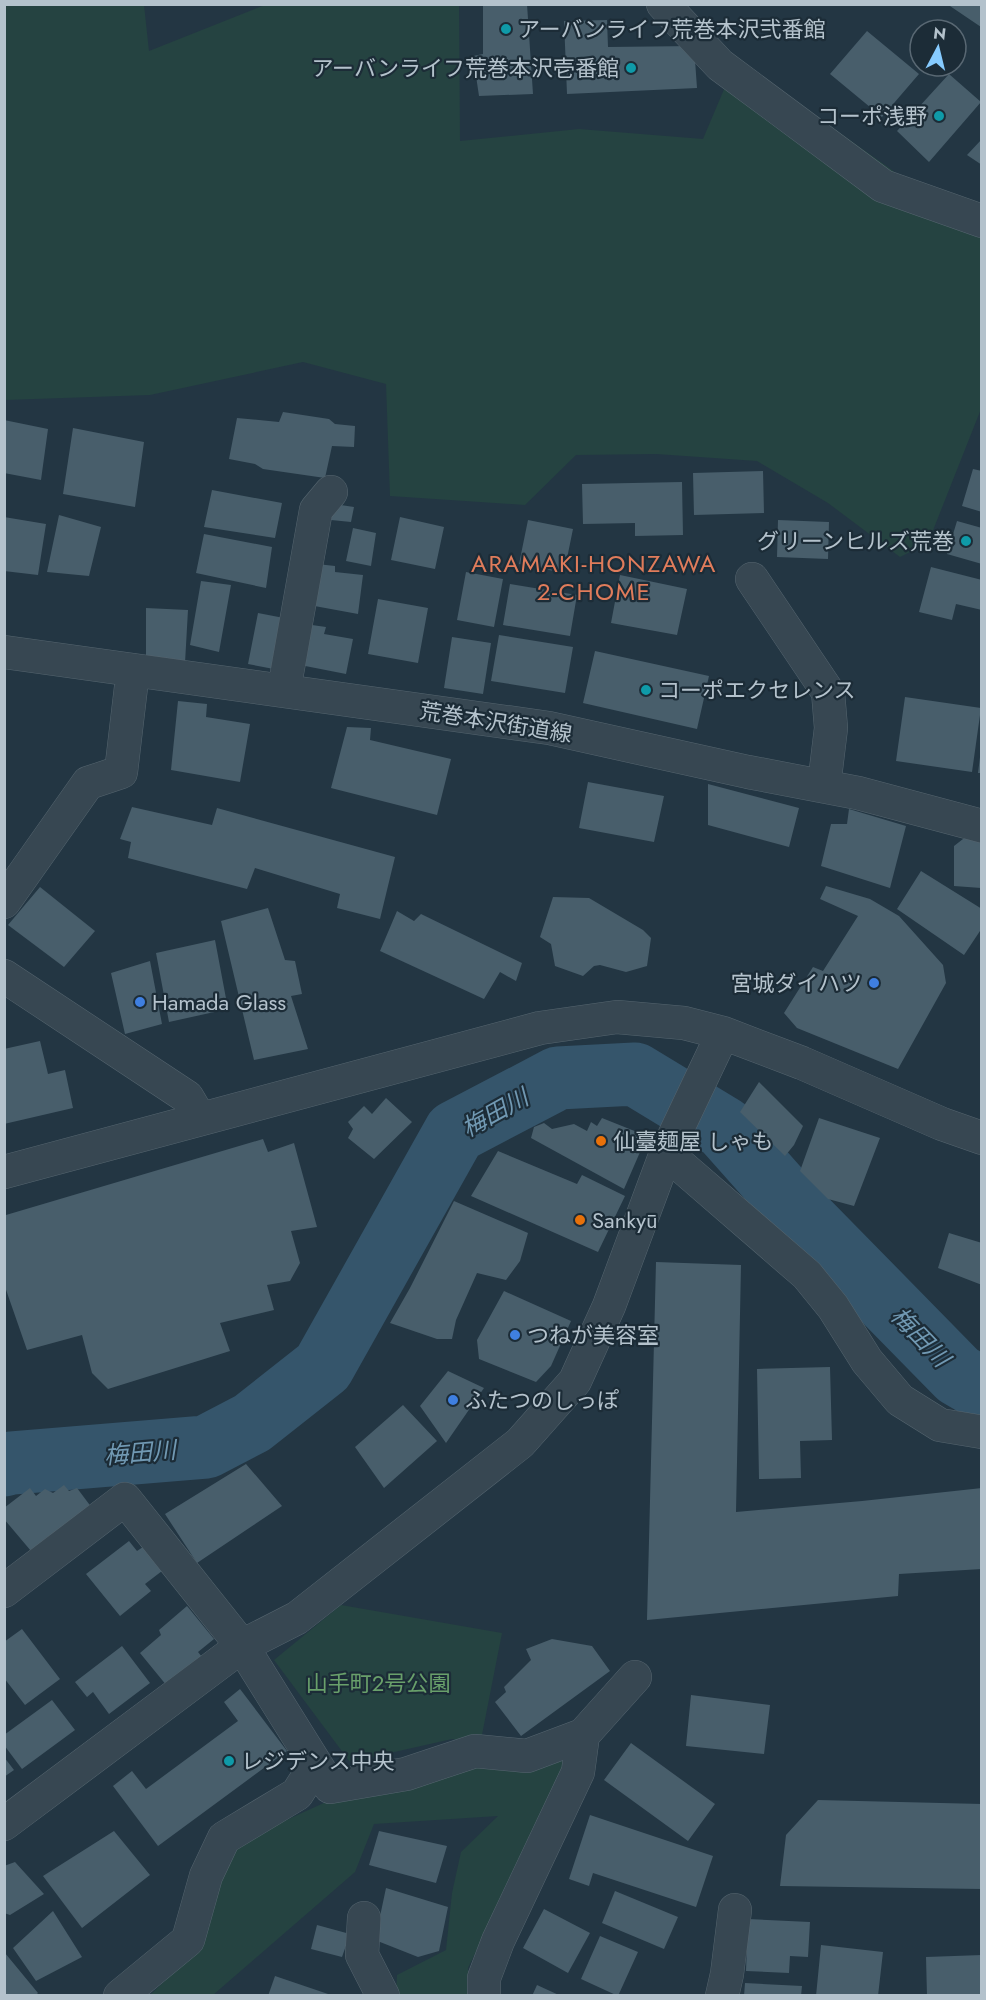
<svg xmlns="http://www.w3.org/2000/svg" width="986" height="2000" viewBox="0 0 986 2000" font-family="Jost,'Noto Sans JP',sans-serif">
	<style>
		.green { fill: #254341 }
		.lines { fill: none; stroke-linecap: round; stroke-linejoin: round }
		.river { stroke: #35556b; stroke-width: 63 }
		.building { fill: #485e6b }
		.minor-casing { stroke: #55656f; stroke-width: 34 }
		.minor { stroke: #374752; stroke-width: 33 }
		.culture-dot { fill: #0f9aa8; stroke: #1c2c37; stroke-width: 2 }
		.shop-dot { fill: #3f7fe0; stroke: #1c2c37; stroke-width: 2 }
		.food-dot { fill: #e8710a; stroke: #1c2c37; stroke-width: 2 }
		.labels { text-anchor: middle; stroke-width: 4.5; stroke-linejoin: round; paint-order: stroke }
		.poi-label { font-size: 22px; fill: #b4c2cc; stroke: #1c2c37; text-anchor: start }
		.street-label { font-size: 22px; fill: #b4c2cc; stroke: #1c2c37 }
		.park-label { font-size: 22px; fill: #69a06b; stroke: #1c2c37 }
		.neighbourhood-label { font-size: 24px; letter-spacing: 1.5px; fill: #e07c5b; stroke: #1c2c37 }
		.water-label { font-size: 24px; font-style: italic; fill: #7199b3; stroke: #1c2c37 }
	</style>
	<rect width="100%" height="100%" fill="#233643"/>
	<!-- green -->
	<path class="green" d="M4,5H144L149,51L265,5H459L460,141L579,129L703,139L725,87L761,77L892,170L915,191L981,234V409L928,543L900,557L828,503L757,461L656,454L576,455L525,505L390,496L386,384L303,362L150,395L5,400Z
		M341,1605L502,1633L480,1745L452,1739L350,1762L274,1660Z
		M573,1751L468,1968L471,1995H396L397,1975L446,1950L452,1893L461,1852L498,1816L374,1824L355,1872L213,1995L149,1996L188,1959L234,1844L337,1797L474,1765Z"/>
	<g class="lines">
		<!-- river -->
		<path class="river" d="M4,1465L12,1463L206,1447L252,1423L323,1367L455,1132L558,1078L635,1074L724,1128L803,1217L958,1375L982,1389"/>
	</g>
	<!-- building -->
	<path class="building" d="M483,4H527L533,94L479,96L473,56L483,54Z
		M947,4H982V26L981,27Z
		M607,20L608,47L694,46L697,88L567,94L564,21Z
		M867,31L919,74L882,117L830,74Z
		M949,74L981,102L929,162L897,131Z
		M982,139V165L967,155Z
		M283,412L329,419L335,424L355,426L354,447L332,446L325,478L263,469L255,464L229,459L237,418L279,422Z
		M4,420L48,429L41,480L4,473Z
		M73,428L144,442L135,507L63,494Z
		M973,469L982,471V512L962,506Z
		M763,471L764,513L694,515L693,473Z
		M682,482L683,535L635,536V523L583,524L582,484Z
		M212,490L282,503L275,538L204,527Z
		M334,504L354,507L351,522L331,520Z
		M59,515L101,527L89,576L47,572Z
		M4,517L46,524L38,575L4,571Z
		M400,517L444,527L435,569L391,560Z
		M528,520L573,529L564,573L519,564Z
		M778,520L829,522L828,559L777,557Z
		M957,521L982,528V564L947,554Z
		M353,528L376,533L371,566L346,561Z
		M204,534L272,547L266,588L196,573Z
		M317,564L335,566V572L363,575L358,614L309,605Z
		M931,567L982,580V610L956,604L952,620L919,612Z
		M466,572L503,579L494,627L457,620Z
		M620,575L687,589L677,635L611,623Z
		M201,581L231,585L219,652L190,645Z
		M510,584L577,595L570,636L503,625Z
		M378,599L428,608L418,663L368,654Z
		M146,608L188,610L185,663L146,662Z
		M258,613L289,619L279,670L248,664Z
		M305,624L326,627L324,634L353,639L346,674L295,664Z
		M499,635L573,647L565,693L491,681Z
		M452,637L491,643L483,694L444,688Z
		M595,651L709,676L697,729L583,703Z
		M905,697L981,708L972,772L896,761Z
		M178,701L207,704L206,717L250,724L240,782L171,770Z
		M347,727L371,728L370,740L451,759L437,815L331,788Z
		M980,757L982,758V773H978Z
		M588,782L664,796L654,842L579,828Z
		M708,784L799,808L789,847L708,825Z
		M132,807L212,825L217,808L395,857L380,919L337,908L340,894L255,868L247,889L128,858L131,842L120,839Z
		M849,809L906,826L890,888L821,866L831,824H847Z
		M963,839H976L982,844L981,888L954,886V846Z
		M921,871L982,909V928L964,955L897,909Z
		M826,886L870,899L899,916L943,965L946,983L898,1069L797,1028L784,1013L813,967L823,971L858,916L820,899Z
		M40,887L95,931L64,967L8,925Z
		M553,897L589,898L643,930L651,938L647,966L626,972L600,965L594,966L583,976L555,966L551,944L540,937Z
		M268,908L285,960L295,961L302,994L291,996L308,1049L254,1060L221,921Z
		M397,911L414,921L421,914L522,963L516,981L500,972L484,999L380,951Z
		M215,940L228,1009L169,1022L156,953Z
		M150,961L162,1024L125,1034L111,973Z
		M40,1041L48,1074L65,1070L73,1108L4,1124V1049Z
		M759,1082L803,1126L794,1145L785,1156L740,1112Z
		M386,1098L412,1122L374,1159L348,1138L353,1129L348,1122L364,1106L372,1114Z
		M602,1118L647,1136L624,1189L531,1138L534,1127L544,1123L552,1129L574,1124L587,1131L591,1122L597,1126Z
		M819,1118L880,1138L854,1206L828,1199L800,1171Z
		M263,1139L268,1152L294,1143L317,1227L291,1231L300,1263L290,1281L267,1285L274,1310L220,1323L230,1351L108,1389L92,1373L82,1335L27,1350L4,1284L6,1215Z
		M498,1151L577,1184L582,1175L625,1196L598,1252L471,1196Z
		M454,1201L528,1233L520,1261L506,1280L477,1273L456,1320L452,1339H437L390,1323L410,1288Z
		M949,1233L982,1243V1285L938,1268Z
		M656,1262L741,1265L736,1512L862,1501L982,1488V1569L899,1574L898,1596L647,1620Z
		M504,1291L571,1321L551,1366L536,1382L479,1359L477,1340Z
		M830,1367L832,1440L800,1441L801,1478L759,1479L757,1369Z
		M448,1371L484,1388L446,1443L420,1406Z
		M403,1405L437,1441L384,1488L355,1447Z
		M246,1464L282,1506L197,1563L165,1514Z
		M64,1485L69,1491L77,1488L92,1508L55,1537L50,1535L31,1551L4,1519V1508L30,1488L36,1496L45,1489L53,1493Z
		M129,1541L137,1551L143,1547L162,1571L145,1584L151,1591L120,1616L86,1574Z
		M187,1606L214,1639L198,1652L202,1657L167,1686L140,1653L161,1635L159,1630Z
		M22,1629L60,1679L25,1705L4,1678V1642Z
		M552,1639L592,1646L610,1671L521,1736L495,1702L506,1692L504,1687L531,1660L526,1649Z
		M122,1646L150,1683L109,1714L93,1692L87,1697L75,1682Z
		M240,1689L287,1751L158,1846L113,1786L132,1771L146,1789L238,1721L224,1702Z
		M691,1695L770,1705L764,1754L686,1746Z
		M52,1700L75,1730L22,1769L4,1745V1735Z
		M631,1743L715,1804L688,1841L604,1780Z
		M4,1757L14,1770L4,1777Z
		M818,1800L982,1804V1889L780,1886L786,1835Z
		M590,1815L713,1856L696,1907L593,1873L589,1886L569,1879Z
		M114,1831L150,1875L82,1928L43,1876Z
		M379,1831L447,1846L436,1883L369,1865Z
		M15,1862L44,1894L10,1915L4,1913V1866Z
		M386,1888L448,1907L439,1951L418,1957L375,1940Z
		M615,1891L678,1917L664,1949L602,1923Z
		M544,1909L590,1933L568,1973L523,1948Z
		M53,1911L82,1957L36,1981L13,1948Z
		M748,1919L810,1922L808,1957L790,1956L789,1973L746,1971Z
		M317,1925L350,1934L342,1957L311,1949Z
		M600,1936L638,1952L618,1996L581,1979Z
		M821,1945L883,1952L878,1996H816Z
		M5,1953L38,1993L35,1996H5Z
		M982,1955V1996H927L926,1957Z
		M275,1976L331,1995V1996H268Z
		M745,1983L802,1986L801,1996H744Z
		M537,1985L561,1996H532Z"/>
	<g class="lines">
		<defs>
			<path id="minor" d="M663,4L720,65L883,186L982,221
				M752,579L828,692L831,728L824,786
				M4,652L549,728L748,772L858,793L982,826
				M284,690L316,510L331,492
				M4,902L88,783L121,772L133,670
				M4,976L187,1097L200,1119
				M666,1153L807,1275L833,1307L867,1361L900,1400L940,1425L982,1432
				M4,1172L540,1028L617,1017L684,1023L723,1033L802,1063L942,1124L982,1138
				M4,1591L125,1499L242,1646L330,1787L406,1774L475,1751L527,1756L583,1735
				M4,1824L242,1646L297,1618L520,1443L575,1381L609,1306L666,1153L723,1033
				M364,1918L362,1955L383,1996
				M120,1996L188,1940L206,1876L224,1838L297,1794L316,1764
				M484,1996V1978L498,1941L578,1772L583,1735L635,1677
				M722,1996L727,1974L735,1910"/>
		</defs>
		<!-- minor casing -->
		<use href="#minor" class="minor-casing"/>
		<!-- minor -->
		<use href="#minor" class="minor"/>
	</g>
	<!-- markers -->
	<g class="culture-dot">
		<circle cx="506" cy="29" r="6"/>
		<circle cx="631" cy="68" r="6"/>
		<circle cx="939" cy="116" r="6"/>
		<circle cx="966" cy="541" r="6"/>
		<circle cx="646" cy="690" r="6"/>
		<circle cx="229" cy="1761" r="6"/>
	</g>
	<g class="shop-dot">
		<circle cx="874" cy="983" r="6"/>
		<circle cx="140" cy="1002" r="6"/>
		<circle cx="515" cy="1335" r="6"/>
		<circle cx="453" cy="1400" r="6"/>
	</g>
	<g class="food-dot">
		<circle cx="601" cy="1141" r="6"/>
		<circle cx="580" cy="1220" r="6"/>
	</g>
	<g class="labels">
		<!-- poi labels -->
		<g class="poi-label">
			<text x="518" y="37">アーバンライフ荒巻本沢弐番館</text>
			<text x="619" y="76" text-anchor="end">アーバンライフ荒巻本沢壱番館</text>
			<text x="927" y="124" text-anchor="end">コーポ浅野</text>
			<text x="954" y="549" text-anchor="end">グリーンヒルズ荒巻</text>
			<text x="658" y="698">コーポエクセレンス</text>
			<text x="862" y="991" text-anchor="end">宮城ダイハツ</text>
			<text x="152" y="1010">Hamada Glass</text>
			<text x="613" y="1149">仙臺麺屋 しゃも</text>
			<text x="592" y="1228">Sankyū</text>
			<text x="527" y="1343">つねが美容室</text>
			<text x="465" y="1408">ふたつのしっぽ</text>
			<text x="241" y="1769">レジデンス中央</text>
		</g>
		<!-- street labels -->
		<g class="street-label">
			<text transform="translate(496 722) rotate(9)" y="8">荒巻本沢街道線</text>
		</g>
		<!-- park labels -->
		<g class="park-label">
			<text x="378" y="1691">山手町2号公園</text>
		</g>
		<!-- neighbourhood labels -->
		<g class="neighbourhood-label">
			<text x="594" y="572">ARAMAKI-HONZAWA<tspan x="594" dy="28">2-CHOME</tspan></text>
		</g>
		<!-- water labels -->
		<g class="water-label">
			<text transform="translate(495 1113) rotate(-29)" y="8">梅田川</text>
			<text transform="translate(920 1337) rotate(46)" y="8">梅田川</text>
			<text transform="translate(140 1453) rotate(-5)" y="8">梅田川</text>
		</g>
	</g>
	<!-- border -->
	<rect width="986" height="2000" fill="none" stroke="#b4c2cc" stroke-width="12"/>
	<!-- north arrow -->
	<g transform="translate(938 48) rotate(7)"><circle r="28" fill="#1c2c37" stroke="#596873" stroke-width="1.5"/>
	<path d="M0-4.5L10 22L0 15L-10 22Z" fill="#86cbff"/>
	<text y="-9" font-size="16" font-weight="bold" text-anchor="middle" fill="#b4c2cc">N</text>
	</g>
</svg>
